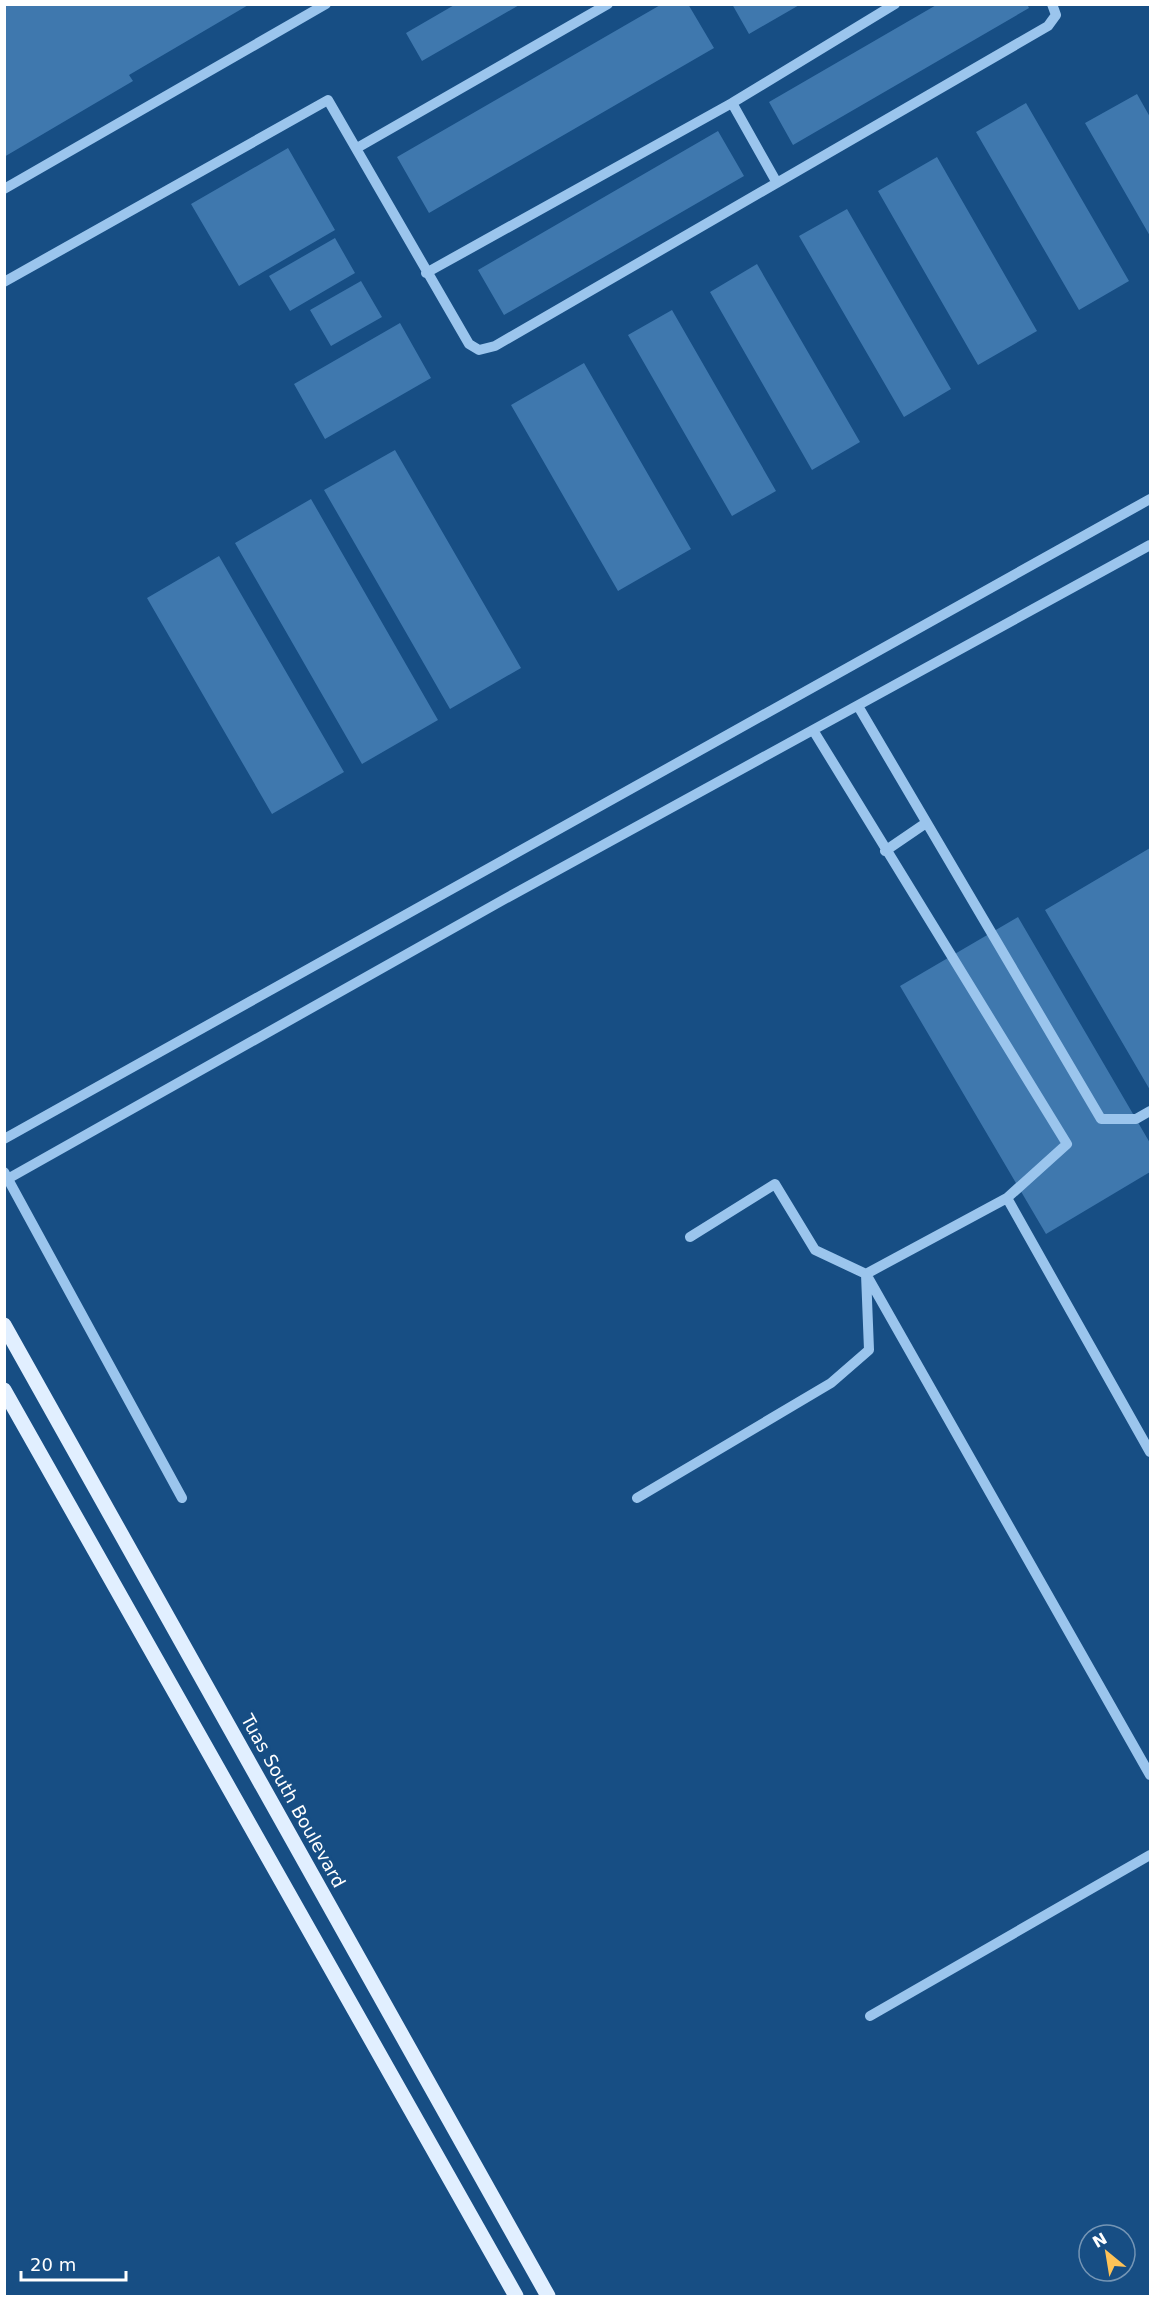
<svg xmlns="http://www.w3.org/2000/svg" width="1155" height="2301" viewBox="0 0 1155 2301" font-family="'DejaVu Sans',sans-serif">
	<style>
		.building { fill: #3f78ae }
		.lines { fill: none; stroke-linecap: round; stroke-linejoin: round }
		.minor { stroke: #9bc5ed; stroke-width: 10 }
		.major { stroke: #e1efff; stroke-width: 15 }
		.labels { text-anchor: middle; stroke-width: 6; stroke-linejoin: round; paint-order: stroke }
		.street-label { font-size: 18px; fill: #fff; stroke: #174e84 }
	</style>
	<rect width="100%" height="100%" fill="#174e84"/>
	<!-- building -->
	<path class="building" d="M4,4H250L129,75L133,81L4,157Z
		M456,4H521L422,61L406,33Z
		M662,4H688L714,48L429,213L397,157Z
		M732,4H801L749,34Z
		M938,4H1027L1029,8L793,145L769,102Z
		M1137,94L1150,117V236L1085,123Z
		M1026,103L1129,281L1079,310L976,132Z
		M718,131L744,176L504,315L478,270Z
		M288,148L335,230L239,286L191,204Z
		M937,157L1037,331L978,365L878,191Z
		M847,209L951,389L904,417L799,236Z
		M335,238L355,273L290,311L269,276Z
		M757,264L860,442L812,470L710,292Z
		M361,281L382,317L331,346L310,310Z
		M672,310L776,491L732,516L628,335Z
		M400,323L431,378L325,439L294,384Z
		M584,363L691,549L618,591L511,405Z
		M395,450L521,668L450,709L324,490Z
		M311,499L438,720L362,764L235,543Z
		M219,556L344,772L272,814L147,598Z
		M1150,848V1090L1045,910Z
		M1018,917L1150,1143V1172L1046,1234L900,986Z"/>
	<g class="lines">
		<!-- minor -->
		<path class="minor" d="M732,103L777,183
			M357,148L608,4
			M4,189L326,4
			M426,273L732,103L895,4
			M4,282L328,100L469,344L479,350L495,346L1048,26L1056,15L1052,4
			M858,706L1101,1119H1136L1150,1111
			M813,730L1067,1144L1007,1198L1150,1452
			M885,851L926,823
			M4,1139L1150,499
			M4,1172L182,1498
			M4,1181L503,900L1150,545
			M690,1237L775,1184L815,1250L866,1274L1150,1775
			M637,1498L831,1383L869,1350L866,1274L1007,1198
			M870,2016L1150,1855"/>
		<!-- major -->
		<path class="major" d="M4,1325L548,2296
			M4,1390L516,2296"/>
	</g>
	<g class="labels">
		<!-- street labels -->
		<g class="street-label">
			<text transform="translate(293 1801) rotate(61)" y="6">Tuas South Boulevard</text>
		</g>
	</g>
	<!-- border -->
	<rect width="1155" height="2301" fill="none" stroke="#ffffff" stroke-width="12"/>
	<!-- north arrow -->
	<g transform="translate(1107 2253) rotate(330)"><circle r="28" fill="#174e84" stroke="#7495b5" stroke-width="1.5"/>
	<path d="M0-4.5L10 22L0 15L-10 22Z" fill="#ffc357"/>
	<text y="-9" font-size="16" font-weight="bold" text-anchor="middle" fill="#ffffff">N</text>
	</g>
	<!-- scale -->
	<path d="M21 2271v9h105v-9" fill="none" stroke="#ffffff" stroke-width="3"/>
	<text x="30" y="2271" font-size="18" fill="#ffffff" stroke="#174e84" stroke-width="4.5" paint-order="stroke">20 m</text>
</svg>
